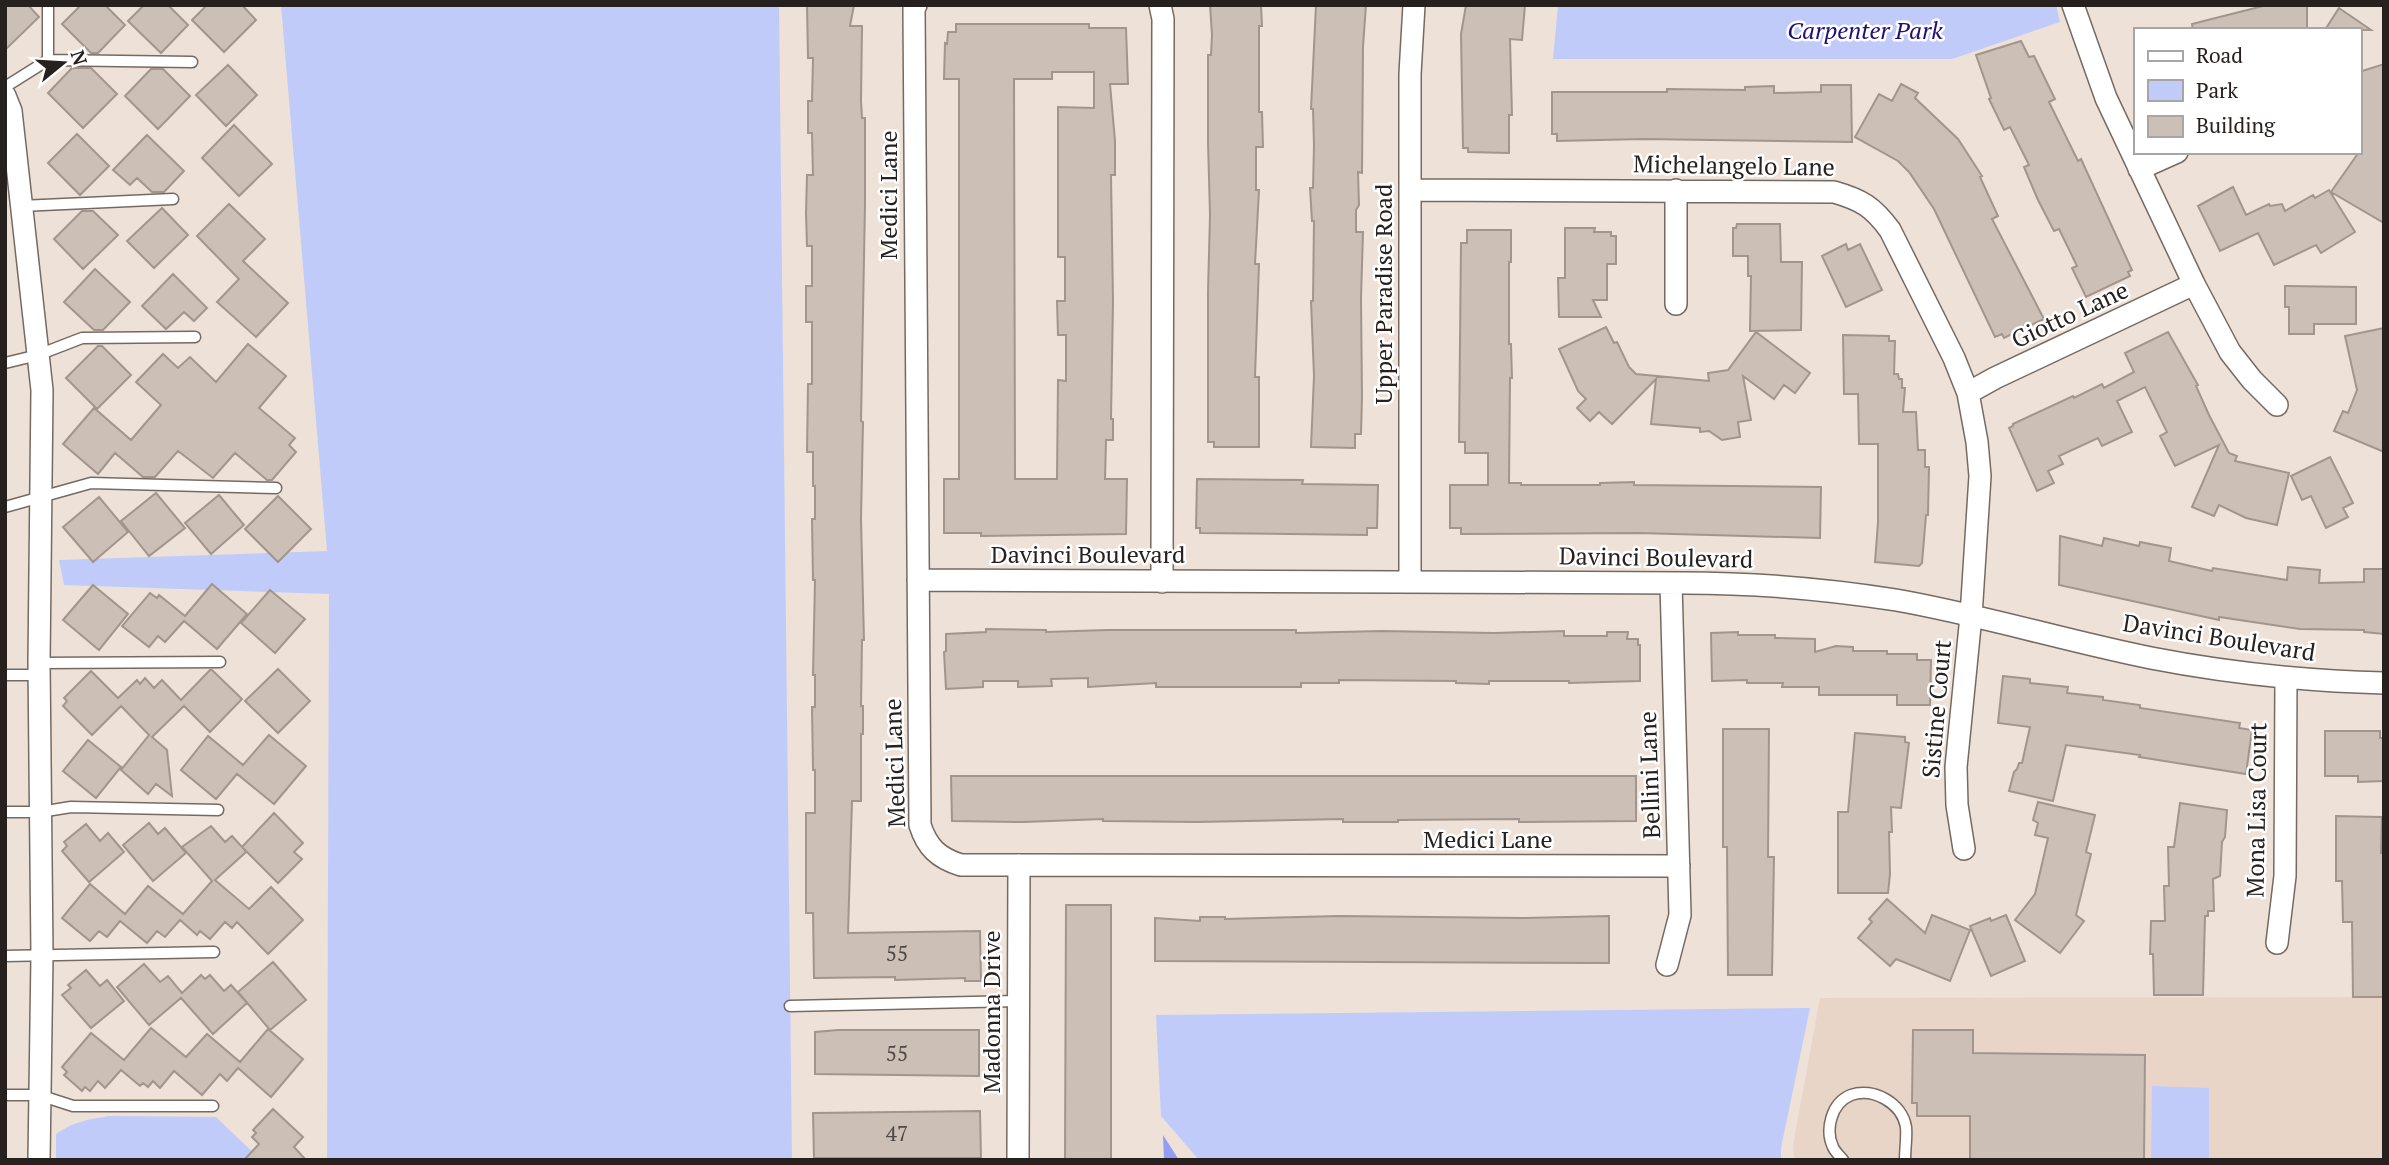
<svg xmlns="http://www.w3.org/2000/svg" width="2389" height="1165" viewBox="0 0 2389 1165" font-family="'PT Serif',serif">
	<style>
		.built { fill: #e8d5c7 }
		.green { fill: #c1cbfa }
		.water { fill: #909ef4 }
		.building { fill: #cbbfb6; stroke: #a2958d; stroke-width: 2; fill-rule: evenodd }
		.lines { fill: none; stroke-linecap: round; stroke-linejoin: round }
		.service-casing { stroke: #756a62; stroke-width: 13 }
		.minor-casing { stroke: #756a62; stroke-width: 24 }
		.service { stroke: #fff; stroke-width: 10 }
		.minor { stroke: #fff; stroke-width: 21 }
		.labels { text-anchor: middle; stroke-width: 5; stroke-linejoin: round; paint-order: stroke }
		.number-label { font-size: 21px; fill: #4f4844 }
		.park-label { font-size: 24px; font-style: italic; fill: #1e1074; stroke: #fff }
		.street-label { font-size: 24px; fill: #26211e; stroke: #fff }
	</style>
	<rect width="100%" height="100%" fill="#eee1d7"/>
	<!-- built -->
	<path class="built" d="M2384,997V1160H1794L1793,1145L1820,998Z"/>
	<!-- green -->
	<path class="green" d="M281,5H779L792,1160H327L329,594L64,585L59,560L327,551Z
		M1558,5H2056L2060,22L1952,59H1553Z
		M1810,1008L1781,1148V1160H1199L1161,1116L1156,1015Z
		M2152,1086L2209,1088V1160H2151Z
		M109,1116L216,1117L261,1160H56V1134C73,1122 89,1119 109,1116Z"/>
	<!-- water -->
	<path class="water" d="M1163,1135L1179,1160H1164Z"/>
	<!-- building -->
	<path class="building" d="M5,5H28L39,17L5,50Z
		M81,5H105L125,25L98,53H91L62,24Z
		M144,5H168L188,25L161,53L128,21Z
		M207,5H242L256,20L224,52L192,20Z
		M807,5H854L850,26H862L861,101L862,118H865V204L861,421L863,422L861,519L864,640H862L861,706H863V734H861V801H852L848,933L980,931L981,981H965V978L895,980V977L814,978L813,913H806V813H815V770H813L812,707H815V675H813L815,580H813L812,519H815V486H813V452H807L808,384H812V322H806V286H812V246H807L806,213L807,175H813L812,133H808V101H812L813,58H808Z
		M1210,5H1261L1262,26H1259V112H1262L1263,147H1256V190H1259L1255,264H1259L1255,377H1259V447H1214V442H1208V292L1210,215L1208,142V55H1211L1212,35Z
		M1316,5H1366L1363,47L1362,173L1358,172L1359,205L1356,210V232H1363L1361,298L1362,397L1361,434H1355V448L1311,447L1314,376L1311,301H1313L1314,221H1312L1310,188H1313L1314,146L1313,109H1311Z
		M1466,5H1525L1522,40L1510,39L1512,115H1509V153L1468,152V148H1463L1461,34Z
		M2263,6H2307V30H2193L2192,24Z
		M2339,8L2371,30H2325Z
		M956,24H1089V28H1126L1128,84H1110L1115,141V175H1111L1113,301L1111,419H1113V440H1106L1105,479H1127L1126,534L981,536V533H944V479H959V79H944L945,43L947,44L948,32H956ZM1052,72H1094V108L1058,107V257H1065V301H1057L1058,335H1066V381L1058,380L1057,479H1015L1014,79H1052Z
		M2021,41L2029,57L2034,56L2055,99L2049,102L2078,161L2081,159L2132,270L2128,272L2130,276L2086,297L2072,268L2077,266L2059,229L2054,231L2038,200L2024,167L2029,165L2010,127L2004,130L1989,99L1991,98L1976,55Z
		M2384,64V223L2331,192L2359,152V72Z
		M228,65L257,95L226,126L196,95Z
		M72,68H91L117,94L83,128L48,93Z
		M151,69H163L190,96L158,129L125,96Z
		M1901,84L1918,93L1915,98L1958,139L1982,176L1980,177L1998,216L1992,219L2044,319L2004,338L2002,334L1995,337L1934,209L1909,172L1898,161L1855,137L1879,94L1892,101Z
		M1821,85H1851L1852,142L1643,139L1557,141V134H1552V92H1667V89L1745,90V87L1774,86V93L1821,92Z
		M234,125L272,164L239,196L202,158Z
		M77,134L109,166L80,195L48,163Z
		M147,135L184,171L164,192H152L137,178L130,185L113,170Z
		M2233,187L2246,215L2269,204L2270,206L2282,204L2285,211L2313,195L2315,198L2329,190L2355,232L2321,253L2316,245L2274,265L2258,233L2220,251L2198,206Z
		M229,204L265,239L243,261L288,303L256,337L217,302L239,279L197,236Z
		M162,208L188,235L154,268L127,241Z
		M82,211H93L118,235L83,269L54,239Z
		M1737,224H1780L1781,262H1802L1801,330L1750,331L1751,276H1748V256H1733V228H1736Z
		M1565,228H1595L1594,232H1611V236H1616V264H1607V300H1593L1601,317H1559L1558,278H1565Z
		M1467,230H1511V262H1509V344H1511L1512,378H1510L1509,483H1521V485H1600V483L1634,482V485L1821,487L1820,538L1638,533L1461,534V528H1450V485H1488V453H1465V442H1459L1461,243H1467Z
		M1846,244L1848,250L1860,244L1882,290L1846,307L1822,256Z
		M95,269L130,302L103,330H94L64,302Z
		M173,274L207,308L194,321L184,312L166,329L142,306Z
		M2285,286L2356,287V324H2314V334H2289V307H2285Z
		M1606,327L1614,343L1617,342L1629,367L1636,374L1709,381L1708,373L1728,370L1756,332L1810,373L1795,393L1784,385L1774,399L1743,376L1751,420L1738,422L1740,437L1722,440L1709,431L1700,432V428L1651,424L1656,379L1612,424L1599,412L1590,421L1577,408L1586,399L1578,391L1559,349Z
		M2384,328V452L2334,431L2343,411L2348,413L2357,390L2345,336Z
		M2168,332L2198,385L2196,386L2209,415L2229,453L2237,456L2235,461L2289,473L2277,525L2246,518L2219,505L2214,516L2192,507L2219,445L2175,466L2160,436L2167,432L2145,387L2117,401L2132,432L2102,446L2098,438L2059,456L2063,464L2048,471L2054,483L2037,491L2009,428L2013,426V424L2073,396L2074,398L2102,384L2104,388L2134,372L2125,353Z
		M1843,335L1889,336V341H1895L1894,374H1898L1899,379H1902V388H1905L1903,412H1916L1918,450H1925V467H1929L1928,515H1926L1922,563L1919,566L1875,562L1878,522V444H1859L1858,394H1844Z
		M248,344L286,376L259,408L295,438L289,445L296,452L272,480H267L235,453L213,478L178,451L155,477H143L115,453L98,474L63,444L94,408L131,440L161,405L136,382L163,354L178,368L190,357L216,382Z
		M98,346H102L131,375L97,409L66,378Z
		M2330,457L2353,503L2343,508L2348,517L2326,528L2311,496L2302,500L2291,476Z
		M1197,479L1303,480L1302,484L1378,485L1377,528H1367V535L1200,533V528H1196Z
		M156,493L185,528L149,556L121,521Z
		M219,495L244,525L211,554L185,523Z
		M278,496L311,529L278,562L245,529Z
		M99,497L128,532L93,562L63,527Z
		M2060,536L2102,546L2104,538L2139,546L2140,542L2171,548L2169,561L2212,571L2213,568L2287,580L2288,567L2320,570L2319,583L2364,582V569H2384V634L2364,632V630L2300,629L2219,617V620L2059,585Z
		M212,584L247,614L217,649L184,621L165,642L158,636L149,647L122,626L150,593L157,598L159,595L185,616Z
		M93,585L128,614L99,650L63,620Z
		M270,590L305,619L275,653L241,623Z
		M986,629L1046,630V632L1107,630H1296V633L1382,631L1494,633L1564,631V636H1607V632H1628L1627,639H1638V645H1640V681L1569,683V681H1489V684L1456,683V681L1339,680V683H1301V687H1156V683L1088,687V678L1051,679L1052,686L1018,687V681H983V687L946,689L944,652L946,651V634L986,632Z
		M1738,632V635H1775V638L1815,639V652L1836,646L1853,647V651H1887V654H1917V660H1931L1930,705H1897V695H1819V687H1782L1783,683H1747V680L1712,681L1711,633Z
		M278,669L310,701L278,733L245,701Z
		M210,670H212L242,699L210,732L184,706L152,737L167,750L172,796L156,784L148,794L121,770L149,735L121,706L92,735L63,706L67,701L64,698L91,671L118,698L137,680L140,684L145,678L154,688L162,680L181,700Z
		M2003,676L2030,679V683L2068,687L2067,693L2103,697V700L2140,705V708L2240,723L2239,728L2252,730L2246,774L2139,757L2140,755L2066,745L2053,801L2009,791L2014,772L2017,769L2019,763H2022L2030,727L1998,723Z
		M1723,729H1769L1768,857H1774L1772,975H1728L1727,847H1723Z
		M2325,731H2380V738H2384V781L2358,782V776H2325Z
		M1855,733L1905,737V742L1909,743L1901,808L1891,807L1892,832H1889L1890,874L1888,893H1838V812H1848Z
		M269,735L306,766L274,804L237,774L216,799L181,770L208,736L243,765Z
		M88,740L121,767L96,798L63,771Z
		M951,776H1636V821L1519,822V819L1398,820V822H1343V819L1197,822L1103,821V819L1024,822L952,821Z
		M2038,802L2095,815L2086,852L2091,854L2076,915L2084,921L2060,953L2015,920L2035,894L2048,838L2035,835L2038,823L2033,820Z
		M2180,803L2227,810L2225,837L2222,842L2220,876L2213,879L2214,911H2208V916H2205L2203,995H2154L2153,954H2150L2151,921H2165L2164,886H2169L2168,847H2174Z
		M274,813L303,843L294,852L302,859L278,883L243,848L246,852L215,880L249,909L271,887L303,920L268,954L237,922L232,928L225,922L210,939L200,931L197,935L180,920L165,937L157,931L147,943L120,921L107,937L99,931L90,941L62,918L90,884L125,914L148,886L183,914L212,881L182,847L211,826L225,842L232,836L242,847Z
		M2336,816L2382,817L2381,853H2384V997H2353L2352,922H2343L2342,881H2336Z
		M149,823L158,834L165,828L186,853L153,881L123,845Z
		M86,824L100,841L108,833L124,852L89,882L62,851L67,846L64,842Z
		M1887,899L1925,933L1932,915L1970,930L1950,981L1896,959L1890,966L1858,938L1872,922L1869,919Z
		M1066,905H1111V1160H1065Z
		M2006,915L2025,961L1991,976L1970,926L1990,918L1991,921Z
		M1339,916L1522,918L1609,916V963L1155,961V918L1200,921V917H1225V919Z
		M273,962L306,1000L270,1030L238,992Z
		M144,964L160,982L168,976L182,993L201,975L205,979L210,975L224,991L231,985L247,1003L213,1034L181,998L149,1025L117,987Z
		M86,970L100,986L107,980L124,1001L91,1028L62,995L71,988L68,985Z
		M151,1028L186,1057L207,1034L240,1062L268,1029L303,1059L271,1097L238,1068L227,1081L220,1074L202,1095L174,1071L160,1088L153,1081L148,1087L143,1083L140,1086L121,1070L105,1088L98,1081L90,1091L85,1087L82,1091L64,1075L67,1072L62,1067L91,1033L124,1060Z
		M838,1030H979V1076L815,1074V1032Z
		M1913,1030H1973V1053L2145,1055L2144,1160H1970V1116H1917V1103H1912Z
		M273,1109L303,1137L294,1147L306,1160H244L259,1144L252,1137L256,1133L253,1130Z
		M980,1111L981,1158H814L813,1113Z"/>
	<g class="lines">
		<defs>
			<path id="service" d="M48,5V60
				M5,87L48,60L192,62
				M21,206L173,199
				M5,363L38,355L82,338L195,337
				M5,507L91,483L276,488
				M39,663L220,662
				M5,675H39
				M5,812H40L71,807L218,810
				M5,956L214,952
				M790,1006L1019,1001
				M5,1095H39L73,1106H213
				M1843,1160C1840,1156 1835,1152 1833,1147C1825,1130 1831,1103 1851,1095C1873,1087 1902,1103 1906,1127C1907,1137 1905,1149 1905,1160"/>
			<path id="minor" d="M916,5L914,9L920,825C927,847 938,858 961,865L1679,866
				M1160,5L1163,19L1162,582
				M2073,5L2106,98L2194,284L2230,352L2252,380L2277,405
				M5,96L11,111L42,390L39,663L42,956L39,1160
				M2139,169L2177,152
				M1410,190L1834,192C1862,200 1873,207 1890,230L1954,358L1968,393L1977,442L1980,476L1971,616L1956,767L1957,805L1964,849
				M1676,304V190
				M1968,393L1995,378L2194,284
				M918,580L1684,583C1755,583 1826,589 1896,600C1982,615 2066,641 2151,658C2228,673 2305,681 2384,683
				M1410,582V74L1414,5
				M2277,943L2285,876L2286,678
				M1667,965L1680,915L1671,583
				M1018,1160L1019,865"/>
		</defs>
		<!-- service casing -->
		<use href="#service" class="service-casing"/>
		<!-- minor casing -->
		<use href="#minor" class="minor-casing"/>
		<!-- service -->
		<use href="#service" class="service"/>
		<!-- minor -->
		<use href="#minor" class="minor"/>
	</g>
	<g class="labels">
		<!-- number labels -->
		<g class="number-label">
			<text x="897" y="961">55</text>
			<text x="897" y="1061">55</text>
			<text x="897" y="1141">47</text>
		</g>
		<!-- park labels -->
		<g class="park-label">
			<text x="1865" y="39">Carpenter Park</text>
		</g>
		<!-- street labels -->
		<g class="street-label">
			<text transform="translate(1734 166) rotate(1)" y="8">Michelangelo Lane</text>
			<text transform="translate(889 195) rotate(-90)" y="8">Medici Lane</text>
			<text transform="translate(1384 294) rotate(-90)" y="8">Upper Paradise Road</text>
			<text transform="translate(2070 315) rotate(-25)" y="8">Giotto Lane</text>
			<text x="1088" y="563">Davinci Boulevard</text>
			<text transform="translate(1656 558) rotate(1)" y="8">Davinci Boulevard</text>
			<text transform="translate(2219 638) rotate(9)" y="8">Davinci Boulevard</text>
			<text transform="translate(1937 709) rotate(-85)" y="8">Sistine Court</text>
			<text transform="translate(895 763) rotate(-92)" y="8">Medici Lane</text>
			<text transform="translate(1650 775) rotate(-92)" y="8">Bellini Lane</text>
			<text transform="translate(2257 810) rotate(-89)" y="8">Mona Lisa Court</text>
			<text x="1488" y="848">Medici Lane</text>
			<text transform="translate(992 1012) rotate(-90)" y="8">Madonna Drive</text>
		</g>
	</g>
	<!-- border -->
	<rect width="2389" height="1165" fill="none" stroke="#26211e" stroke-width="14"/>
	<!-- legend -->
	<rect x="2134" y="28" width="228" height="126" fill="#ffffff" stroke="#a8a6a5" stroke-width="2"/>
	<rect x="2148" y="51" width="35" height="10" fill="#ffffff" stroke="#a8a6a5" stroke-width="2"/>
	<text x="2196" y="63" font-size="21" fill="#26211e">Road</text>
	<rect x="2148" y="80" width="35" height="21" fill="#c1cbfa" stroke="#a8a6a5" stroke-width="2"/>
	<text x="2196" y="98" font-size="21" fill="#26211e">Park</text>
	<rect x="2148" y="116" width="35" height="21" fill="#cbbfb6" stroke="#a8a6a5" stroke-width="2"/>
	<text x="2196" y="133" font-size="21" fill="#26211e">Building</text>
	<!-- north arrow -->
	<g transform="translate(63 63) rotate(72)" stroke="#ffffff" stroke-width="5" paint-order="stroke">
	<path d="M0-5L12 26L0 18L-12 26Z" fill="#26211e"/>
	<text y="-10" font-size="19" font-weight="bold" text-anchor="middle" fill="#26211e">N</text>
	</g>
</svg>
